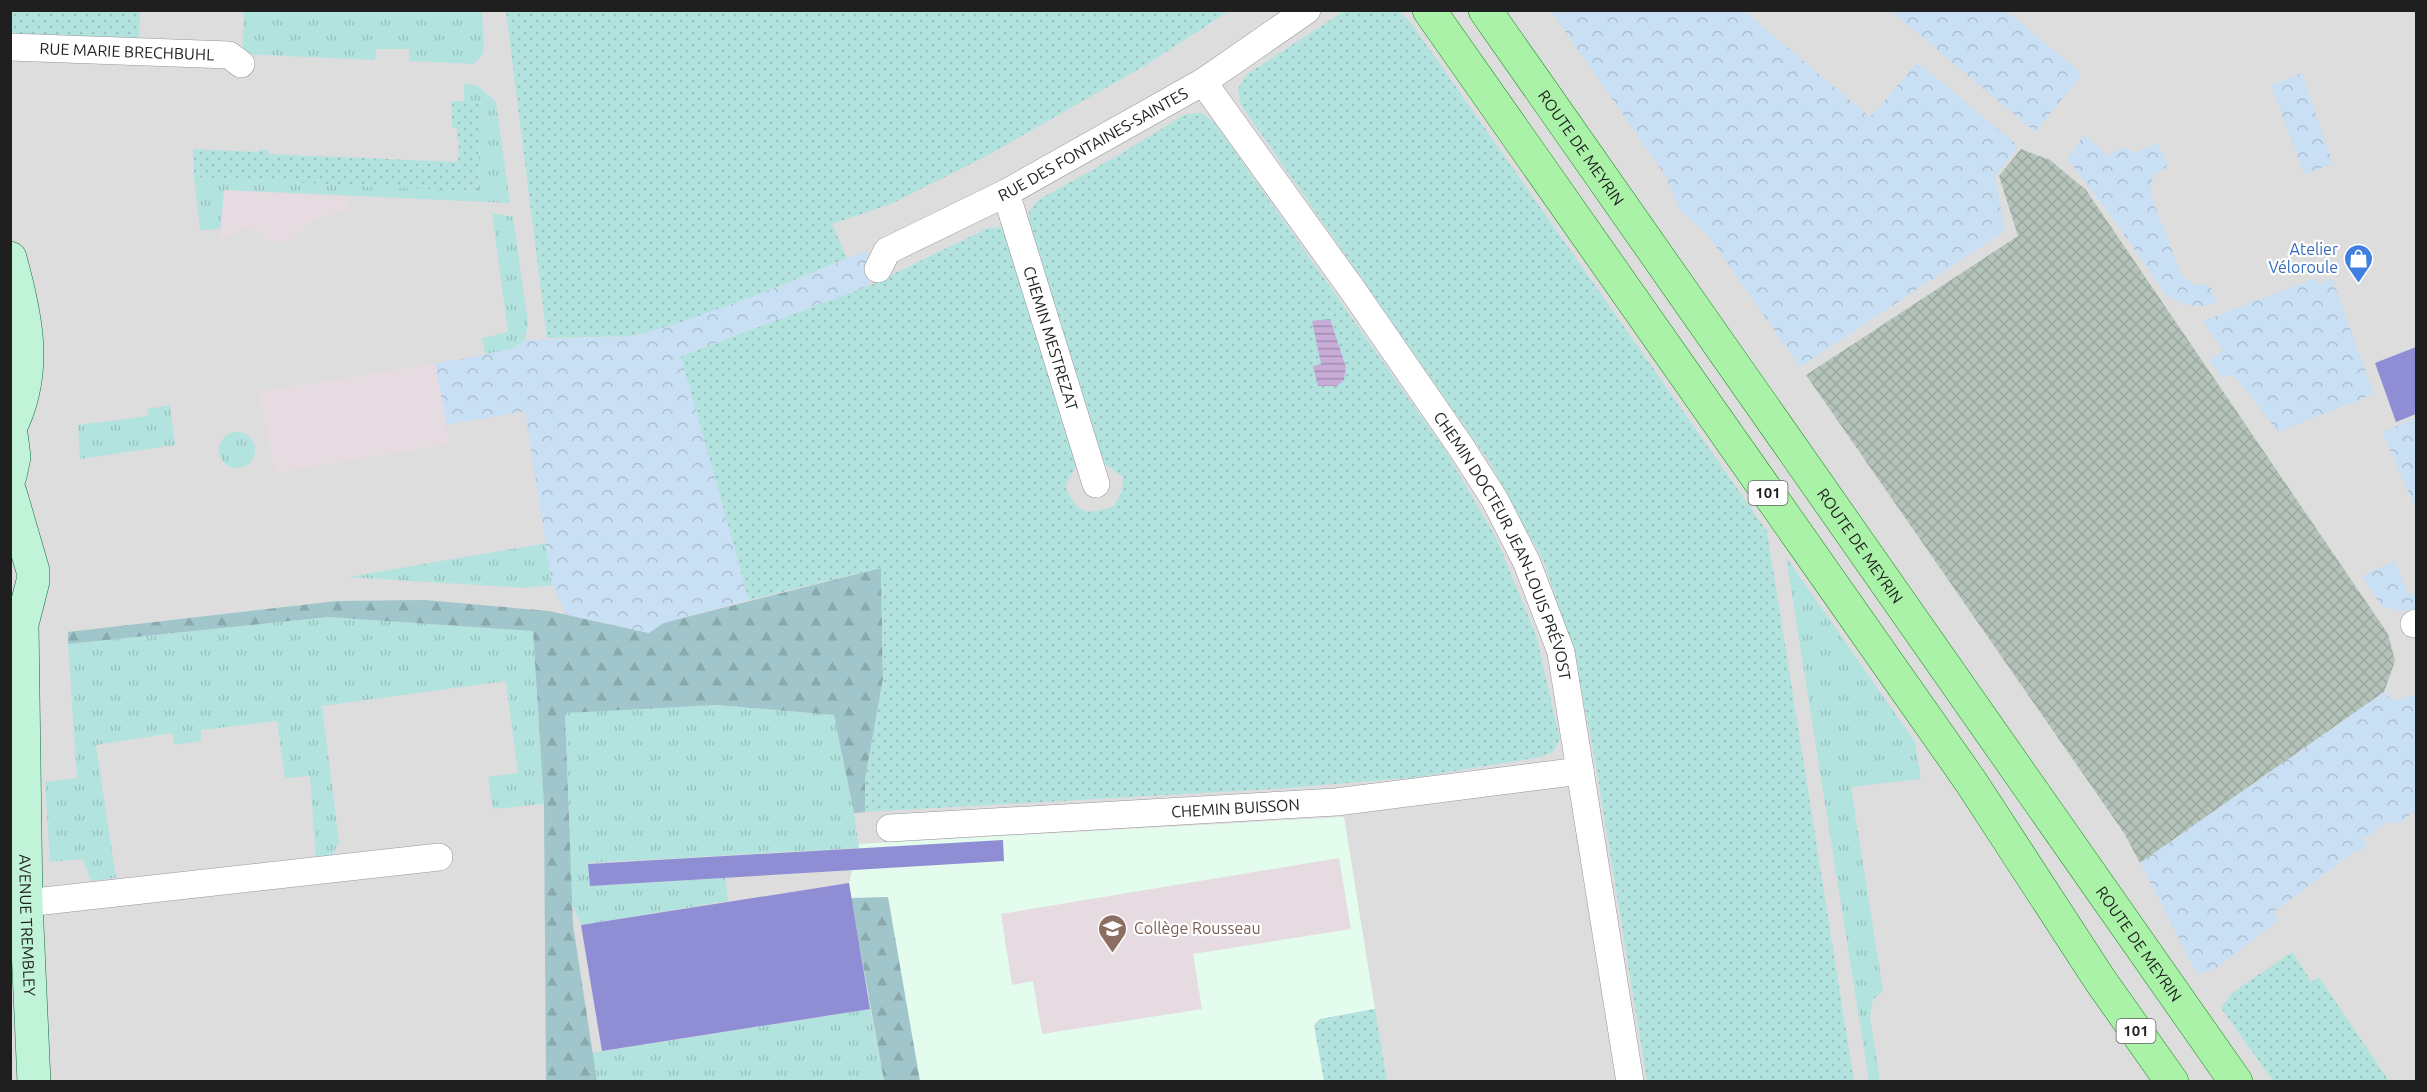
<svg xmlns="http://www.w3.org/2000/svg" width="2427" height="1092" viewBox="0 0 2427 1092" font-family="Ubuntu,sans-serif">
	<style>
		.residential { fill: #ddd }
		.education { fill: #e3fced }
		.construction { fill: url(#construction-cross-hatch) }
		.grass { fill: url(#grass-tufts) }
		.forest { fill: url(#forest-firs) }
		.park { fill: url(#park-crowns) }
		.garden { fill: url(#garden-dots) }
		.pitch { fill: #8f8ed5 }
		.plaza { fill: #e5dbe1 }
		.water { fill: url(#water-rules) }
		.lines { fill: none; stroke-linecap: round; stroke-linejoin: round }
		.street-casing { stroke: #969696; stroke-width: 28 }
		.secondary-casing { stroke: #116c40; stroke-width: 34 }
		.primary-casing { stroke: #118a1a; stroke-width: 34 }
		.street { stroke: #fff; stroke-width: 27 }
		.secondary { stroke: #c1f3d8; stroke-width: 33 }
		.primary { stroke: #abf2a9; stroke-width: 33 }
		.labels { text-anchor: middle; stroke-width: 4.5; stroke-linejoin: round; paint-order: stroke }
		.shield { fill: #fff; stroke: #626262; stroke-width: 1.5 }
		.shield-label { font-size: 15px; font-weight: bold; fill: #1f1f1f }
		.street-label { font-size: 16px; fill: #1f1f1f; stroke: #fff }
		.shop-label { font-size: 16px; fill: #366cbe; stroke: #fff; text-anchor: end }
		.education-label { font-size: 16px; fill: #785e54; stroke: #fff; text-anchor: start }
	</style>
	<defs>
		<pattern id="construction-cross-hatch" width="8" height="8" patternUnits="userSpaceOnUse" patternTransform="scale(1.5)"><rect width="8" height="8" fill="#b3c3ba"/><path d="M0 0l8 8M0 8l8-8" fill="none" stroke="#9aa79f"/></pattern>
		<pattern id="grass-tufts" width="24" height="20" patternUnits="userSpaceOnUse" patternTransform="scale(1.5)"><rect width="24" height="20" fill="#b3e3df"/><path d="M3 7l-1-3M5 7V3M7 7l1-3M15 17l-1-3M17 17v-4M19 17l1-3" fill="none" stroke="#9ac2bf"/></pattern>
		<pattern id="forest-firs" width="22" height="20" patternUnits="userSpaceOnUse" patternTransform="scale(1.5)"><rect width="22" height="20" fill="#a0c5ca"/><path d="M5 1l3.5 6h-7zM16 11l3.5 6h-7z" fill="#89a9ad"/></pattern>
		<pattern id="park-crowns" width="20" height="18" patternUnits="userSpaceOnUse" patternTransform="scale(1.5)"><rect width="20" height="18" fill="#c9dff4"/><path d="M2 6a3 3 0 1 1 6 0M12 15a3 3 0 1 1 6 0" fill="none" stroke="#acbfd1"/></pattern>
		<pattern id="garden-dots" width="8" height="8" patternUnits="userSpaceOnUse" patternTransform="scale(1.5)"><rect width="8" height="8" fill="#b3e3df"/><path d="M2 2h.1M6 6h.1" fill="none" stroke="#9ac2bf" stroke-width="1.8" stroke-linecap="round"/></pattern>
		<pattern id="water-rules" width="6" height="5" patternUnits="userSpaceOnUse" patternTransform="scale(1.5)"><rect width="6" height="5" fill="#c8acd8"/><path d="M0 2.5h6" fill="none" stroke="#a28baf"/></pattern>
	</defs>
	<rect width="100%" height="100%" fill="#e7efe8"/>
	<!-- residential -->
	<path class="residential" d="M11,11H2416V1081H11Z"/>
	<!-- education -->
	<path class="education" d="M1344,817L1375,1009L1320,1019L1314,1025L1324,1081H884L851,898L849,883L858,844Z"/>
	<!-- construction -->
	<path class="construction" d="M2021,149L2050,160L2086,190L2388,634L2395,661L2384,692L2140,863L2124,833L1806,375L2018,236L1999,176Z"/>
	<!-- grass -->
	<path class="grass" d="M244,11H482L484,52L474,64L410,61L409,49H376L375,60L242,54Z
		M464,83L478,86L496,102L510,203L225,190L220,229L200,230L194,177L478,192L481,101H464Z
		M492,213L513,217L528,323L525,340L512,349L485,354L482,338L508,332Z
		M170,405L175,445L80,459L78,425L148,416L147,409Z
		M219 450a18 18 0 1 1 36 0a18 18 0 1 1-36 0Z
		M547,543L552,585L526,588L348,577Z
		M1786,557L1915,742L1921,779L1851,787L1883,991L1873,1000L1870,1017L1880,1081H1869Z
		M328,617L533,631L544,804L493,809L488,777L518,773L506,681L322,706L339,842L331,857L316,858L310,776L285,778L277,721L201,730V741L175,745L172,733L96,745L116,878L91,881L83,859L50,862L45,782L77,778L68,644Z
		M717,705L834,715L854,813L859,848L588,863L591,886L725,878L728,901L581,925L572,904L565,712Z
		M870,1009L884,1081H597L592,1053Z"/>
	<!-- forest -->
	<path class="forest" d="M881,568L883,679L865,780V812L854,813L834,715L717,705L565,713L573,925L597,1081H546L544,804L533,631L328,617L68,644V632L337,601L424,600L549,611L649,633L663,623Z
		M888,897L920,1081H884L851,898Z"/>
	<!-- park -->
	<path class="park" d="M1551,11H1744L1870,117L1918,62L2018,146L1995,177L2005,231L1800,367L1707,234L1679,209L1665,175Z
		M1891,11H2007L2082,74L2035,132Z
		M2302,73L2333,164L2304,174L2271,85Z
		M2084,135L2108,156L2119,149L2127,148L2132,153L2158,143L2168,166C2153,175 2148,180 2152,198L2182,277L2193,284L2210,286L2217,303L2205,306L2186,305L2166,295L2114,220L2067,159Z
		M868,250L869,286L681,356L749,600L663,623L649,633L566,614L552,585L525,411L446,425L435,364L512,349L525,340L630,336L770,290Z
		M2316,278L2319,284L2332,279L2374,394L2278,432L2234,375L2222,377L2209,360L2223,351L2203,321Z
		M2416,418V509L2382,432Z
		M2394,561L2409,595L2416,592V608L2406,611L2382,607L2362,576Z
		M2384,692L2393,701L2416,694V810L2400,823L2387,822L2363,839L2367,847L2361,851L2358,849L2274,912L2279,920L2218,967L2197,974L2140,863Z"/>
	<!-- garden -->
	<path class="garden" d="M11,11H140L139,39L11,36Z
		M506,11V10L1229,11L1146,65L981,159L893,203L832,224L847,258L770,290L673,325L630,336L547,338Z
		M1344,11H1398L1409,20L1767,531L1854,1081H1647L1596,766L1574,652L1543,560L1490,463L1241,105L1238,89L1246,75Z
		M452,101H481L478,192L194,177L193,149L257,152L258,150H268L269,154L458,162L459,140L457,139V128H452Z
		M1201,113L1214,122L1447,453L1497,540L1536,635L1560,739L1553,752L1541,757L1418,777L1288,788L865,812V780L883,679L881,568L749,600L681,356L869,286L988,228L1000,227L1008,235L1077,465L1065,486C1077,514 1086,516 1114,506L1122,491L1123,477L1097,459L1028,227L1029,212L1038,200L1117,156L1186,114Z
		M2292,952L2312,982L2319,977L2389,1081H2273L2221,1008L2232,993Z
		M1375,1009L1387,1081H1324L1314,1025L1320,1019Z"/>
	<!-- pitch -->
	<path class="pitch" d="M2416,347V414L2396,422L2375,363Z
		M1003,840L1004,861L590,886L588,864Z
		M849,883L870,1009L602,1051L581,925Z"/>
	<!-- plaza -->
	<path class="plaza" d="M224,190L350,197L348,209L314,220L289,241L266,242L260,232L244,228L220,241Z
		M435,364L450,444L275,473L259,391Z
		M1339,858L1351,929L1193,954L1202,1009L1042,1034L1033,981L1012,985L1001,914Z"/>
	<!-- water -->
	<path class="water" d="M1330,319L1346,367L1344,380L1337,386H1318L1313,366L1321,364L1312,321Z"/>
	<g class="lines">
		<defs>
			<g id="street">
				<path id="s1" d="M10,47L229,55L241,64"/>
				<path id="s2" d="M1203,82L1354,292L1461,447L1495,500L1527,563L1561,652L1630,1082"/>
				<path id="s3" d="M1006,193L1096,484"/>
				<path id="s4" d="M878,269L887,251L1006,193L1203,82L1307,10"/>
				<path d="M2414,624L2416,623"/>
				<path id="s5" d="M890,828L1336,802L1580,771"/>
				<path d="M26,903L439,857"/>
			</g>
			<g id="secondary">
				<path d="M10,258C26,316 38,370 11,426"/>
				<path d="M10,426L14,457L10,476"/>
				<path id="s6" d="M10,492L33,571V581L22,624L26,903L34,1082"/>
			</g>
			<g id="primary">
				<path d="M1429,10L1971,782L2100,980L2172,1082"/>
				<path id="s7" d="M1485,10L2236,1082"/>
			</g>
		</defs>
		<!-- street casing -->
		<use href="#street" class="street-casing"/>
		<!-- secondary casing -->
		<use href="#secondary" class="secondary-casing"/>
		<!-- primary casing -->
		<use href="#primary" class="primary-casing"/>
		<!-- street -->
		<use href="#street" class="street"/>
		<!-- secondary -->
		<use href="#secondary" class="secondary"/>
		<!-- primary -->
		<use href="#primary" class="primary"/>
	</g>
	<!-- icons -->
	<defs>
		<symbol id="shop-pin" viewBox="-11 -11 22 30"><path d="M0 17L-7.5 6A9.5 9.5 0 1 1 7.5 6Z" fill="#3f7fe0" stroke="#fff"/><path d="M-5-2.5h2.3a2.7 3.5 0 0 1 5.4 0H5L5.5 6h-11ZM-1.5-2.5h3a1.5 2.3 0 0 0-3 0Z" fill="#fff"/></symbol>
		<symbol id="school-pin" viewBox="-11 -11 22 30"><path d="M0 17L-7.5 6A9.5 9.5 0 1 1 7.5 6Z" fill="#8d6e63" stroke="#fff"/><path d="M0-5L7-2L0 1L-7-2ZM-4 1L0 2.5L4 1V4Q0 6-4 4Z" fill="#fff"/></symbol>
	</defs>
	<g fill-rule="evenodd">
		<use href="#shop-pin" x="2342" y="242" width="33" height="45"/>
		<use href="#school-pin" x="1096" y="912" width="33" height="45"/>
	</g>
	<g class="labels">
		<!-- shield labels -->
		<g class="shield">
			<rect x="1748.5" y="481" width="39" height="24" rx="4.5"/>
			<rect x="2116.5" y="1019" width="39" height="24" rx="4.5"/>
		</g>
		<g class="shield-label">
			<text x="1768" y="498">101</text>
			<text x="2136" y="1036">101</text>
		</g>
		<!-- street labels -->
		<g class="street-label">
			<text dy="6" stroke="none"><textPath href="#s1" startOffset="117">RUE MARIE BRECHBUHL</textPath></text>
			<text dy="6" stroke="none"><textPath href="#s4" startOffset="252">RUE DES FONTAINES-SAINTES</textPath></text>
			<text dy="6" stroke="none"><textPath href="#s7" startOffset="168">ROUTE DE MEYRIN</textPath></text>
			<text dy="6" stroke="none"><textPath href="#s3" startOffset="152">CHEMIN MESTREZAT</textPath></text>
			<text dy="6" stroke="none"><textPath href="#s7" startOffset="654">ROUTE DE MEYRIN</textPath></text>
			<text dy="6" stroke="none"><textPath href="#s2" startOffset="555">CHEMIN DOCTEUR JEAN-LOUIS PRÉVOST</textPath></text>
			<text dy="6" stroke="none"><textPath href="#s5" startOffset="346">CHEMIN BUISSON</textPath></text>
			<text dy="6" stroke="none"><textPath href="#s6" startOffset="438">AVENUE TREMBLEY</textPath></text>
			<text dy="6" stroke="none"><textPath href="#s7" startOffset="1140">ROUTE DE MEYRIN</textPath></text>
		</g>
		<!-- shop labels -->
		<g class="shop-label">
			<text x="2338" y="255">Atelier<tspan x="2338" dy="18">Véloroule</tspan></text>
		</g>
		<!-- education labels -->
		<g class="education-label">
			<text x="1134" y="934">Collège Rousseau</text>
		</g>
	</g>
	<!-- border -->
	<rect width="2427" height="1092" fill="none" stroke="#1f1f1f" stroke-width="24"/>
</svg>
